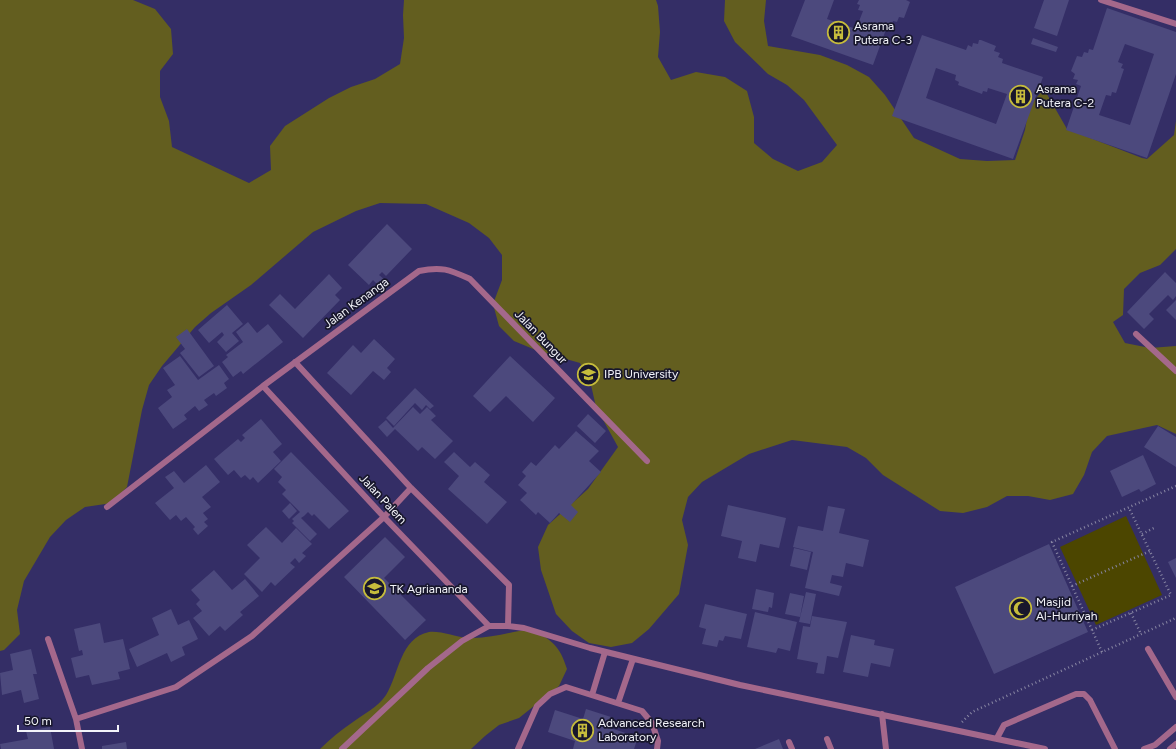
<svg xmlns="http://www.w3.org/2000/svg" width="1176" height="749" viewBox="0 0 1176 749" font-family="Figtree,sans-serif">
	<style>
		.built { fill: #342e66 }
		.green { fill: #4c4600 }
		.forest { fill: #635e1f }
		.building { fill: #4c497d; fill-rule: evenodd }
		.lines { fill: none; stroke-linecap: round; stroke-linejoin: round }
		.path { stroke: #8886a3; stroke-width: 2.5; stroke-dasharray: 1 3; stroke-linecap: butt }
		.service { stroke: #a4688b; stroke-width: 6 }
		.labels { text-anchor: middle; stroke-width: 3.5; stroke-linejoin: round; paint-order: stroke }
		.poi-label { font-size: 12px; fill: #f3f4fa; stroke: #18172c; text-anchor: start }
		.street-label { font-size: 12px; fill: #f3f4fa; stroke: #18172c }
	</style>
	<rect width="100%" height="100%" fill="#2e2a5a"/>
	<!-- built -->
	<path class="built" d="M0,0H1176V749H0Z"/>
	<!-- green -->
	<path class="green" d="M1126,516L1162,595L1096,625L1060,547Z"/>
	<!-- forest -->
	<path class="forest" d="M0,0H133L155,9L171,29L173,54L160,71V97L169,121L172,147L249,183L271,170L270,146L285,126L329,98L351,87L375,79L400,64L404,38L403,15L404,0H656L658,6L660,32L658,57L671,80L696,72L725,77L747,91L754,117V143L773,159L798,171L822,162L837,145L804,100L787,85L768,74L735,42L724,21L725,0H766L764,21L768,46L820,55L847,65L869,77L885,95L914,138L960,159L987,161L1015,160L1025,130L1029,106L1044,89L1067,129L1142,158L1147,159L1174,135L1176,121V249L1160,265L1140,273L1124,289L1123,315L1113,322L1125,343L1150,348L1176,346V434L1157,425L1107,436L1092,452L1084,475L1073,494L1050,500L1028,496H1007L987,507L963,513L940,511L883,475L866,458L847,447L792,440L749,454L702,482L688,497L682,520L688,545L679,594L649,629L632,643L611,647L589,643L572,631L556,614L541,570L538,547L548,525L588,489L618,447L596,407L591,385L580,363L538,351L514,341L499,326L493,304L502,280V255L489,238L469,223L426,204L380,203L356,211L313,232L251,285L211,313L195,327L162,366L149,385L142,410L127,487L112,503L85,507L66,520L50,537L24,581L17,610L20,634L4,650L0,651Z
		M531,629C552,640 560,646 567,669L559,686L519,718L499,725L485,736L471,749H320C330,739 341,730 353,722C364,714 378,707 386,695C399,674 400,638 429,632C438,630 457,637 468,638C490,639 509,632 531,629Z"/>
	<!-- building -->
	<path class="building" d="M805,0H834L827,19L856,29L863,11L858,10L860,5L857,4L859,0H906L910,2L904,18L899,17L897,22L893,21L892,25L888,24L873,65L791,36Z
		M1044,0H1069L1057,36L1034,28Z
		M1107,8L1176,32V74L1147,158L1066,130L1081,86L1076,84L1078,80L1073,79L1075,74L1071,71L1077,56L1082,57L1084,52L1088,53L1089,49L1093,50ZM1125,44L1154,54L1130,125L1099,115L1106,95L1111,96L1112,92L1116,93L1124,69L1121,68L1123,64L1118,62Z
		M922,35L966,50L968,45L972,47L973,43L978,44L979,40H981L996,46L994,51L1000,53L998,57L1003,59L1002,63L1043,77L1013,159L892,116ZM936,68L956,75L955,80L959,82L958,85L982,94L983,91L987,92L988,88L1007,94L996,124L926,98Z
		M1033,38L1058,47L1056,52L1031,44Z
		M387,224L412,249L386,276L382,272L379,275L385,280L379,286L373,280L369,285L348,265Z
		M1165,272L1176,283V296L1173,300L1168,295L1149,314L1154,319L1144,329L1127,312Z
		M329,274L342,288L335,295L340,300L303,338L269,305L280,294L295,309Z
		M1176,300V320L1166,310Z
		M227,305L243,324L232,333L239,341L226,352L217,342L224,335L222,332L209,343L198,330Z
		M248,322L257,333L268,324L283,342L243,374L241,371L233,377L222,362L228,357L226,355L243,342L236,332Z
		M187,329L214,366L199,377L180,353L185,349L176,337Z
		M374,339L395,359L387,368L391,372L384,380L373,371L351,395L327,373L353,345L361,353Z
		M180,356L198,380L219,365L229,379L224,383L227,388L216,396L214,393L204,400L208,405L199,411L195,406L184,415L187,419L173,429L158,408L172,397L167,390L175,385L163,368Z
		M510,356L555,398L533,422L506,396L490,412L473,396Z
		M415,388L434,406L430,409L426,405L422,410L415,403L394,426L386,418Z
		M413,407L420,414L427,407L436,416L431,420L453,441L435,459L422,447L418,451L395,429L387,437L378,427L386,420L393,428Z
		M588,414L606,431L595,443L577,426Z
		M261,419L282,444L273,452L281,461L258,483L253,477L250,480L245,475L241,478L234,470L228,475L214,459L238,439L241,442L245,438L242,435Z
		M1158,426L1176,437V467L1144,447Z
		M576,431L599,451L589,461L601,472L571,505L578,512L570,522L559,513L550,523L538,512L536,515L520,500L527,493L518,485L526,476L522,472L531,462L536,466L555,445L559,449Z
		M291,452L349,511L329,529L314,514L312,516L308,512L304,516L301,518L317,534L310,541L292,523L294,521L292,519L300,512L282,494L286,490L278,482L282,477L274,469Z
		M454,452L470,467L475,462L490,475L484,482L507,502L487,524L448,489L459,476L444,462Z
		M1143,455L1156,484L1141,492L1139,489L1122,497L1110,471Z
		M206,465L220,482L202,497L211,507L203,513L208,519L204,522L208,526L198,535L193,529L195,527L186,517L181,521L176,515L170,520L155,503L174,488L165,477L174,471L184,483Z
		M290,503L297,511L289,519L282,511Z
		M728,505L786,518L779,548L760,544L756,562L738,558L742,541L721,536Z
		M828,506L845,509L839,533L869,540L863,567L846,563L843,577L832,575L830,583L842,586L839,596L805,588L813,552L793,547L798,526L823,531Z
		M266,527L282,543L296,528L312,544L302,553L306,556L299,563L295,558L290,563L295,567L275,586L271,582L262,592L244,574L260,558L247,545Z
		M385,537L405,557L384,578L426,620L405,640L344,577Z
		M1049,544L1088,632L994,674L955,587Z
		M794,548L811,552L807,570L790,566Z
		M1176,558V578L1168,562Z
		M214,570L232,590L245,579L259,596L240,612L243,615L225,631L220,626L209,636L193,618L202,611L196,604L200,600L191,590Z
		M756,589L774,593L772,608L769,607L768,612L752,609Z
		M806,592L816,594L810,624L799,622Z
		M790,593L804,596L800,617L785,614Z
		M705,604L747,614L741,639L725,636L723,641L719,640L717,647L702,644L706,629L699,627Z
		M171,609L178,625L189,620L198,639L182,647L185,655L171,662L167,653L137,667L129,649L159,635L152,618Z
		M755,612L797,622L790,651L778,648L776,653L747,647Z
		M812,616L847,622L838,658L827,656L824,674L816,673L818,663L797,659L803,626L810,627Z
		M100,623L104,643L123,639L130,669L118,672L120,679L92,685L89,675L76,678L71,658L83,655L82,650L79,651L74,629Z
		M851,635L875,640L874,645L894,649L890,667L871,663L868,677L843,672Z
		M31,649L37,674H33L39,699L24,703L21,690L2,695L0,673L13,670L10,654Z
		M586,709L611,717L607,727L638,737L634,749H573L575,741L548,732L555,710L583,719Z
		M50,727L54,749H1L0,744L28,739L26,731Z
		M779,739L783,749H755Z
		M126,742L127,749H102V746Z"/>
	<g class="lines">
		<!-- path -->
		<path class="path" d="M1142,534L1154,528
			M1072,586L1150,551
			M1131,613L1141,634
			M1092,630L1171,595L1129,508
			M1102,652L1052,542L1176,486
			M962,722L972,712L1176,618"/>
		<!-- service -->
		<path class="service" d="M1101,0L1176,24
			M1136,334L1176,371
			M295,362L411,488L509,585L508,626
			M263,386L384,517L489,626
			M107,507L263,386L419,271C442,266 450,270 470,279L647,461
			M48,639L76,719
			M1148,649L1176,697
			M592,695L605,652
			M618,703L633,659
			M882,714L886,749
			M997,738L1004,725L1076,694H1084L1090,700L1115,749
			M827,739L831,749
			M789,742L792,749
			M82,749L76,719L176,687L252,636L384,517L411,488
			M342,749L428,668L462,641L489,626H508L524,628L590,648L740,685L1045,749
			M518,749L537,706L550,694L566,687L642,711L652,723L658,741L657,749
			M1144,749L1155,745L1176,727
			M1170,749L1176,744"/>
	</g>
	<!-- icons -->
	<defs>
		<symbol id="building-ring" viewBox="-11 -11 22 22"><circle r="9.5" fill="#18172c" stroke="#c6bc3c" stroke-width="1.5"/><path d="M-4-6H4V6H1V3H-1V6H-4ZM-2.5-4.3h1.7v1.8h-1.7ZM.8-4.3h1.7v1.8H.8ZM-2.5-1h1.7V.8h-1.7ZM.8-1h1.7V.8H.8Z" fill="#c6bc3c"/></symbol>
		<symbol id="university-ring" viewBox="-11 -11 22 22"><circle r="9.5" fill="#18172c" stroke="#c6bc3c" stroke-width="1.5"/><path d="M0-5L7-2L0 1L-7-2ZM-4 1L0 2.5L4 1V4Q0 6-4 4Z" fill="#c6bc3c"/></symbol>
		<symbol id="school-ring" viewBox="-11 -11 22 22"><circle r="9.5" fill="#18172c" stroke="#c6bc3c" stroke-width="1.5"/><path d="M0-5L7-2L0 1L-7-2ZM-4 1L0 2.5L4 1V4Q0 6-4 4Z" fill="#c6bc3c"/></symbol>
		<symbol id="mosque-ring" viewBox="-11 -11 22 22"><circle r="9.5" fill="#18172c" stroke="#c6bc3c" stroke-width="1.5"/><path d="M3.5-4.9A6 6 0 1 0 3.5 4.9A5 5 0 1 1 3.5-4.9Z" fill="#c6bc3c"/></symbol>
	</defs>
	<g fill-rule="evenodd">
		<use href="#building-ring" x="826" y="20" width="25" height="25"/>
		<use href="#building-ring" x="1008" y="84" width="25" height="25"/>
		<use href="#university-ring" x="576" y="362" width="25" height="25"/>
		<use href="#school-ring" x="362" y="576" width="25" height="25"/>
		<use href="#mosque-ring" x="1008" y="596" width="25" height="25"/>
		<use href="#building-ring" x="570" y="718" width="25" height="25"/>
	</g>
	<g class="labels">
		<!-- poi labels -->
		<g class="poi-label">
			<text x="854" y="30">Asrama<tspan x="854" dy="14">Putera C-3</tspan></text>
			<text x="1036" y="93">Asrama<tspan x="1036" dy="14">Putera C-2</tspan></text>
			<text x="604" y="378">IPB University</text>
			<text x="390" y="593">TK Agriananda</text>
			<text x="1036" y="606">Masjid<tspan x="1036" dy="14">Al-Hurriyah</tspan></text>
			<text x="598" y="727">Advanced Research<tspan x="598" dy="14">Laboratory</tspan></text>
		</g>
		<!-- street labels -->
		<g class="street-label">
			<text transform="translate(356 303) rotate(-36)" y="4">Jalan Kenanga</text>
			<text transform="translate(541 337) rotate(46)" y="4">Jalan Bungur</text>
			<text transform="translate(383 499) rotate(47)" y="4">Jalan Palem</text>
		</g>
	</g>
	<!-- scale -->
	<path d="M18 725v6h100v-6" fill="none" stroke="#f3f4fa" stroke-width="2"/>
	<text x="24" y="725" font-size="12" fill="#f3f4fa" stroke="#18172c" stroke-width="3" paint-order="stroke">50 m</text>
</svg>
